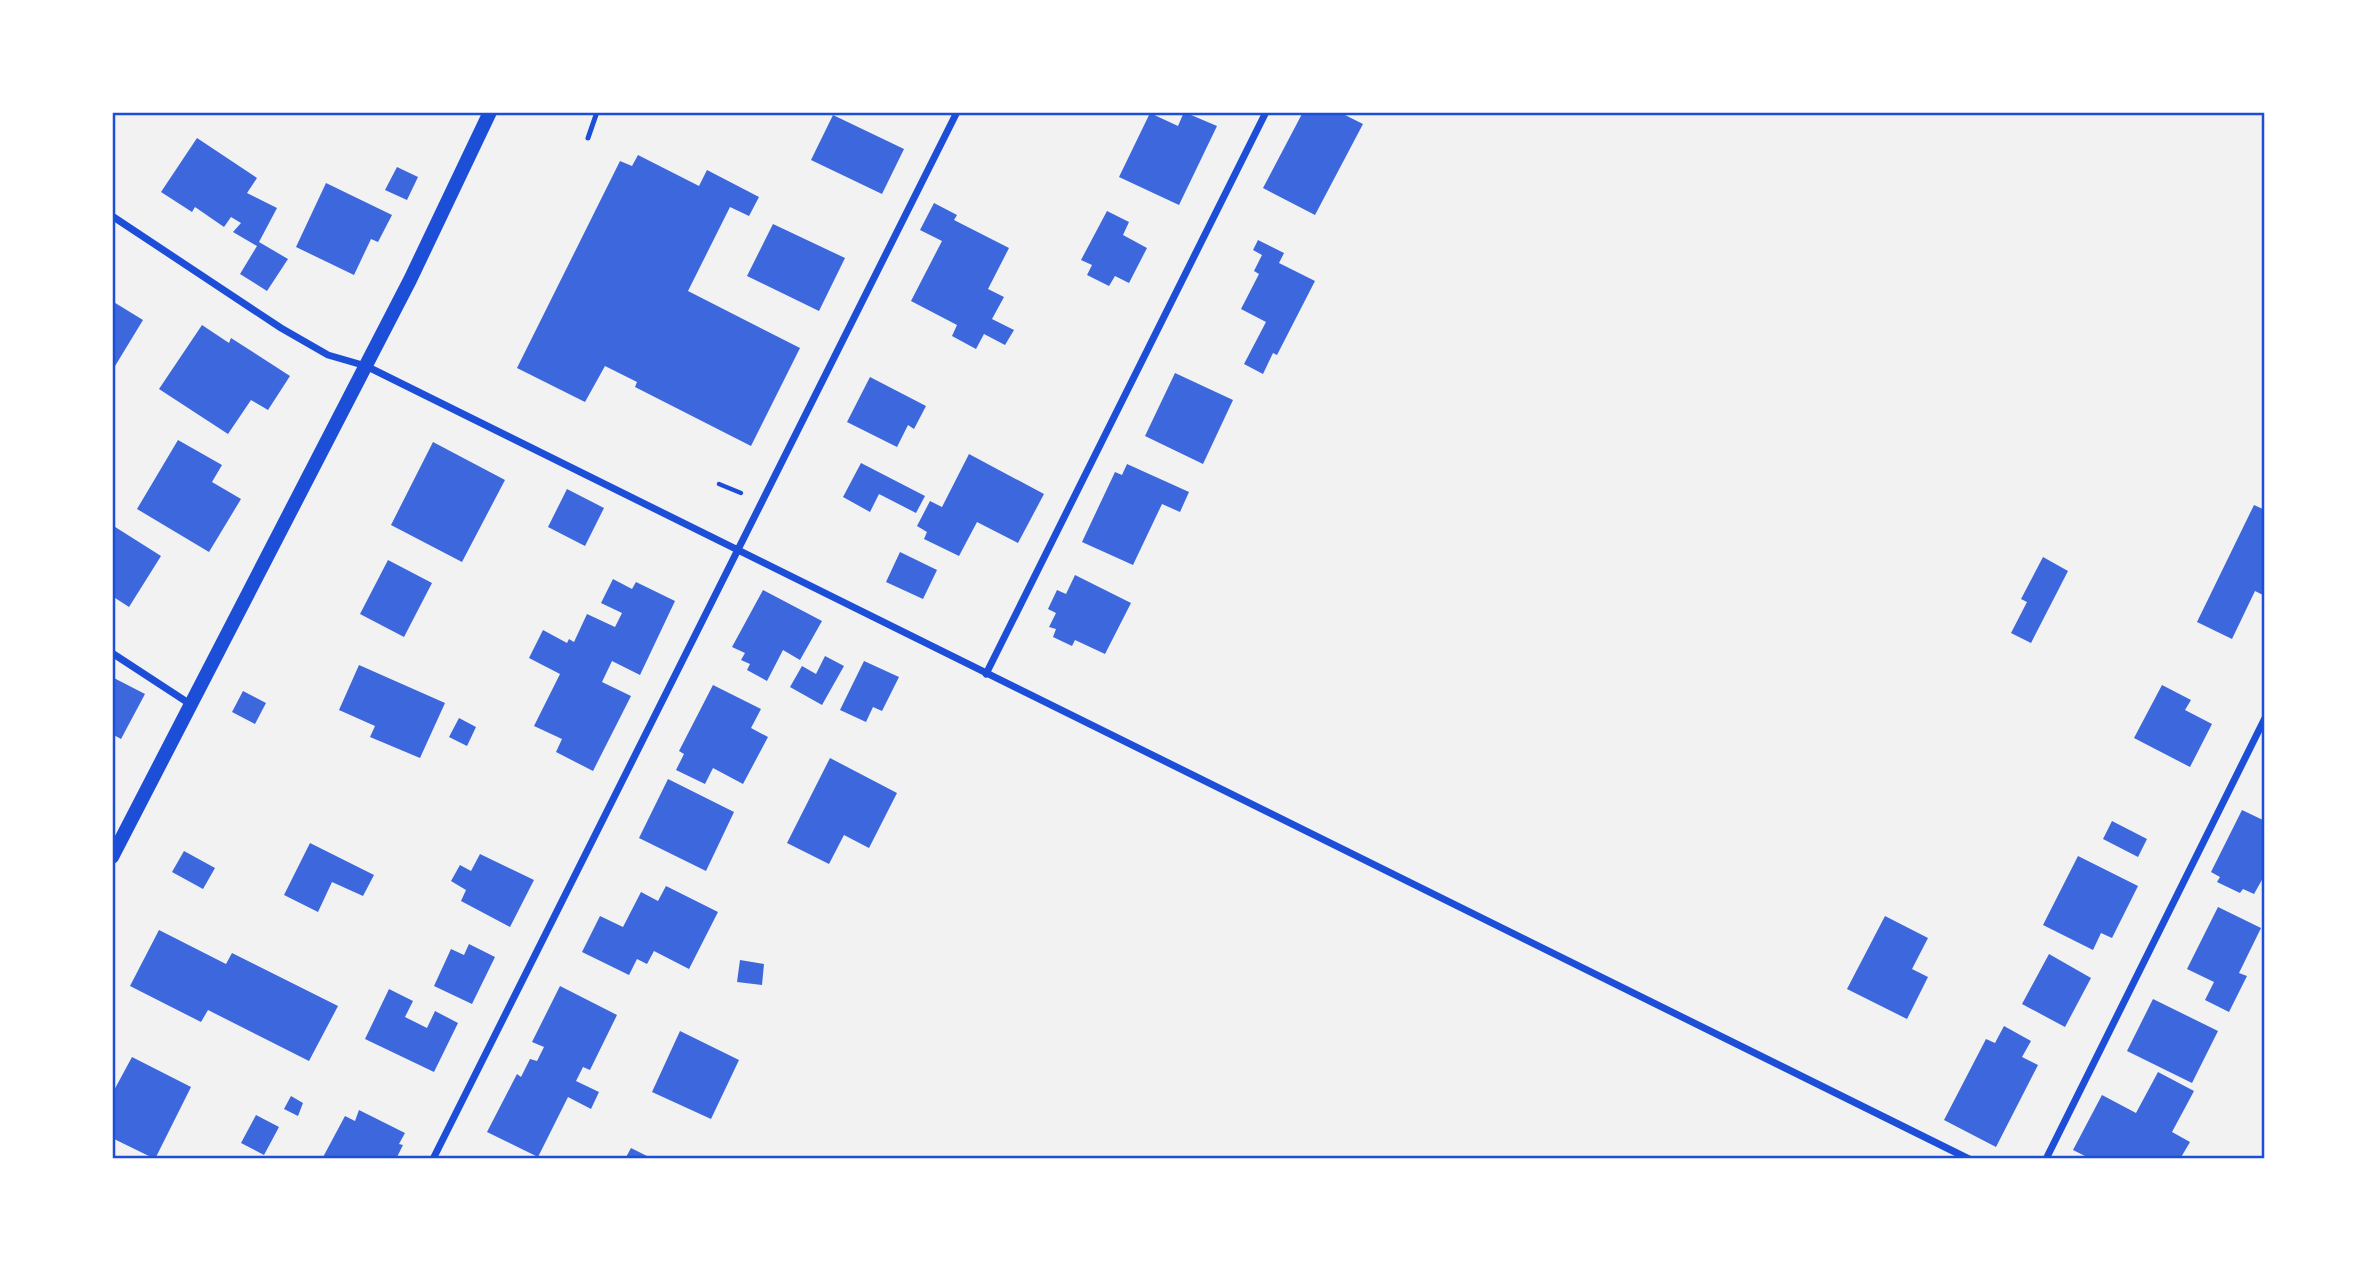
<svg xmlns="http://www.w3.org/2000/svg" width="2377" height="1271" viewBox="0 0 2377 1271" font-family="Overpass,sans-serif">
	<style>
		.building { fill: #3d67dc }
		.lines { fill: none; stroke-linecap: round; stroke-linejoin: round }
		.path { stroke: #1d4ed8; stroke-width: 4.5 }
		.service { stroke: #1d4ed8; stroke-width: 5 }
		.minor { stroke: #1d4ed8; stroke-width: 7 }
		.secondary { stroke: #1d4ed8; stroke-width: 14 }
		.neatline { fill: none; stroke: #1d4ed8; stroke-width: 2.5 }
	</style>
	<rect width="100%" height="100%" fill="#f2f2f2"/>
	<!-- building -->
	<path class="building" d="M1184,112L1217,126L1179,205L1119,177L1150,113L1178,126Z
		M1303,112H1339L1363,124L1315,215L1263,188Z
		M833,115L904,149L882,194L811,160Z
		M197,138L257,178L247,193L277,208L259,242L288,259L267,291L240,274L257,246L233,232L241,223L231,217L224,227L195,207L192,212L161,192Z
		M638,155L699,186L707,170L759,197L749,216L730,207L688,291L800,348L751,446L635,387L637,382L605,366L585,402L517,368L620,161L632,166Z
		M397,167L418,177L407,200L385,190Z
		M326,183L392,215L378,242L371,239L354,275L296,247Z
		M934,203L957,215L954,220L1009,248L988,289L1004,297L992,319L1014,330L1005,345L984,334L976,349L952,336L957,325L911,301L942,241L920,230Z
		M1107,211L1129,222L1123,235L1147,248L1129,283L1115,276L1109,286L1087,275L1092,265L1081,260Z
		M773,224L845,258L819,311L747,276Z
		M1258,240L1284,253L1279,263L1315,281L1277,355L1273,353L1263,374L1244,364L1266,322L1241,309L1259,274L1254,271L1262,255L1253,250Z
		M112,301L143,320L112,371Z
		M202,325L229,343L231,338L290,376L268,410L251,400L228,434L159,389Z
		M1175,373L1233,400L1203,464L1145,436Z
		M870,377L926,406L914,429L908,425L897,447L847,422Z
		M178,440L222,465L212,482L241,499L209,552L137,509Z
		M433,442L505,480L462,562L391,525Z
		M969,454L1044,494L1018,543L977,522L959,556L924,539L927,532L917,526L930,501L942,507Z
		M861,463L925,496L916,513L879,494L870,512L843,497Z
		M1127,464L1189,492L1180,512L1162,504L1133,565L1082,542L1115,472L1122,475Z
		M567,489L604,508L585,546L548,527Z
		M2254,505L2265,510V596L2255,591L2232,639L2197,622Z
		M112,525L161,556L129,607L112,596Z
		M900,552L937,570L923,599L886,582Z
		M2043,557L2068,571L2031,643L2011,633L2027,602L2021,599Z
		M388,560L432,583L404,637L360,614Z
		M1075,575L1131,603L1105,654L1075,640L1072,646L1053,637L1056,629L1049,627L1056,613L1048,609L1057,590L1066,594Z
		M613,579L632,589L636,582L675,601L640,675L612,661L602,682L631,696L593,771L556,752L562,739L534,726L560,674L529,658L543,630L567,643L569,639L574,642L587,614L615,627L622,613L601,603Z
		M763,590L822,621L800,660L783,650L767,681L747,670L750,664L741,660L745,653L732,647Z
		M825,656L844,666L822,705L790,687L802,666L816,674Z
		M864,661L899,677L882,711L873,707L866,722L840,710Z
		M359,665L445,703L420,758L370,737L375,726L339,710Z
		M112,677L145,694L121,739L112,734Z
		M713,685L761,709L751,728L768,737L743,784L713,768L705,784L676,770L684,754L679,751Z
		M2162,685L2191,700L2185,710L2212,724L2190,767L2134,738Z
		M243,691L266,703L255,724L232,712Z
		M459,718L476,727L467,746L449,737Z
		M830,758L897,793L869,848L844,835L829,864L787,843Z
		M668,779L734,812L706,871L639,838Z
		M2242,810L2265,821V879L2263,878L2254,894L2243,889L2240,893L2217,882L2220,877L2211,872Z
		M2112,821L2147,839L2138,857L2103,839Z
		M310,843L374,875L363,896L332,882L318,912L284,895Z
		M184,851L215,868L203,889L172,872Z
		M480,854L534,880L510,927L461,901L466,890L451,881L460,865L471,871Z
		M2078,856L2138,886L2112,938L2101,933L2093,950L2043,925Z
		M666,886L718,912L689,969L654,951L647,964L637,959L629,975L582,952L600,916L623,927L641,892L658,901Z
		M2218,907L2261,928L2239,973L2247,976L2229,1012L2205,1000L2214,982L2187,969Z
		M1885,916L1928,938L1912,969L1928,977L1907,1019L1847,989Z
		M159,930L226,964L232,953L338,1006L309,1061L208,1010L201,1022L130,986Z
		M469,944L495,957L472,1004L434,986L451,949L464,955Z
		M2049,954L2091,978L2065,1027L2022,1004Z
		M740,960L764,964L762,985L737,982Z
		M560,986L617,1015L590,1070L583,1067L576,1081L599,1092L591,1109L568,1097L538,1157L487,1132L517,1074L521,1077L530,1059L537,1061L544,1047L532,1042Z
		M389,989L413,1001L405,1017L427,1028L435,1011L458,1023L434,1072L365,1039Z
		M2153,999L2218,1031L2192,1083L2127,1051Z
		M2004,1026L2031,1041L2022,1057L2038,1065L1996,1147L1944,1120L1986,1039L1995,1043Z
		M680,1031L739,1060L711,1119L652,1092Z
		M132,1057L191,1087L155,1159L112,1138V1094Z
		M2158,1072L2194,1091L2172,1132L2190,1142L2180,1159H2091L2073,1150L2102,1095L2136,1113Z
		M291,1096L303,1103L298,1116L284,1109Z
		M359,1110L405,1133L399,1144L403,1145L396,1159H322L345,1116L355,1121Z
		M256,1115L279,1127L264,1155L241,1143Z
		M631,1148L653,1159H625Z"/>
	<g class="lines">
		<!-- path -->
		<path class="path" d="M719,484L741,493"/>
		<!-- service -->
		<path class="service" d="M588,138L597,112"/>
		<!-- minor -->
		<path class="minor" d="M112,216L281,328L328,355L366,366L1969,1159
			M112,653L190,704
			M986,674L1266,112
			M433,1159L957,112
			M2046,1159L2265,718"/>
		<!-- secondary -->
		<path class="secondary" d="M112,857L410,280L490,112"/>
	</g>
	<!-- border -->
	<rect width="2377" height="1271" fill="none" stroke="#ffffff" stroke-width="228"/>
	<rect x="114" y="114" width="2149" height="1043" class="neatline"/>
</svg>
